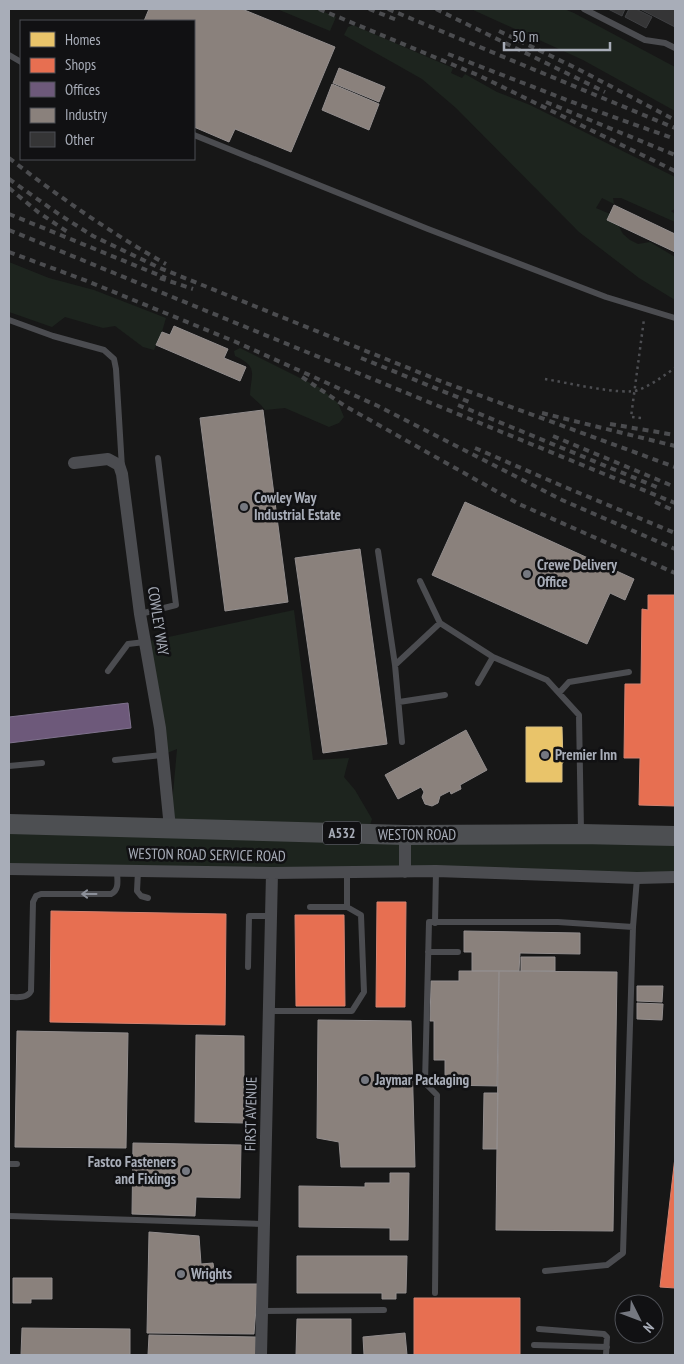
<svg xmlns="http://www.w3.org/2000/svg" width="684" height="1364" viewBox="0 0 684 1364" font-family="'PT Sans Narrow',sans-serif">
	<style>
		.green { fill: #1d241e }
		.homes { fill: #e9c46a; stroke: #d6bd81 }
		.shops { fill: #e76f51; stroke: #d48270 }
		.offices { fill: #6d597a; stroke: #7f728d }
		.industry { fill: #8a817c; stroke: #938e8e }
		.building { fill: #353536; stroke: #3f4043 }
		.lines { fill: none; stroke-linecap: round; stroke-linejoin: round }
		.path { stroke: #4d4e52; stroke-width: 2.5; stroke-dasharray: 2.5 4; stroke-linecap: butt }
		.lane { stroke: #4b4c50; stroke-width: 6 }
		.street { stroke: #4b4c50; stroke-width: 12 }
		.primary { stroke: #4d4f52; stroke-width: 20 }
		.rail { stroke: #4b4c4f; stroke-width: 4; stroke-dasharray: 6 5; stroke-linecap: butt }
		.oneway { stroke: #8c9099 }
		.poi-dot { fill: #757880; stroke: #111113; stroke-width: 2 }
		.labels { text-anchor: middle; stroke-width: 5; stroke-linejoin: round; paint-order: stroke }
		.shield { fill: #111113; stroke: #7b7e86; stroke-width: 1 }
		.shield-label { font-size: 14px; font-weight: bold; fill: #a8adb8 }
		.poi-label { font-size: 15px; font-weight: bold; fill: #a8adb8; stroke: #111113; text-anchor: start }
		.street-label { font-size: 15px; fill: #a8adb8; stroke: #111113 }
	</style>
	<rect width="100%" height="100%" fill="#171717"/>
	<!-- green -->
	<path class="green" d="M277,9H317L336,17L330,31Z
		M471,9H564L574,13L675,67V111L583,60Z
		M353,25L453,68L451,73L462,78L465,74L497,92L530,105L675,177V209L671,211L675,214V222L621,198H613L614,204L602,198L596,208L610,214L607,220L618,225L623,234L630,240L638,244L650,242L675,257V300L639,278L579,232L456,108L422,79L344,35L348,27Z
		M9,262L49,278L94,290L166,318L161,335L154,350L143,347L115,326L103,328L65,317L52,327L9,312Z
		M240,348L320,388L338,403L344,417L339,423L329,427L285,408L265,410L261,405L250,395C251,373 259,367 235,356L234,351Z
		M294,610L313,760L349,758L344,777L355,790L372,819L367,834L675,836V877L9,869V824L170,827L177,749L162,755L145,642Z"/>
	<!-- homes -->
	<path class="homes" d="M526,727H562L563,763H562V782H526Z"/>
	<!-- shops -->
	<path class="shops" d="M648,595H675V806L639,805L640,758H624L625,684H641L642,609L648,610Z
		M377,902H406L405,1007H376Z
		M51,911L226,914L225,1025L50,1022Z
		M295,915H344L345,1006H296Z
		M675,1157V1288L660,1287Z
		M414,1298H520V1355H414Z"/>
	<!-- offices -->
	<path class="offices" d="M128,703L131,728L9,743V717Z"/>
	<!-- industry -->
	<path class="industry" d="M149,9H242L335,47L291,152L235,129L229,142L194,127V21H144Z
		M339,68L385,87L379,102L333,83Z
		M332,84L379,104L369,130L322,110Z
		M614,205L675,234V252L607,220Z
		M174,326L228,349L224,358L246,367L240,381L156,345L162,332L170,335Z
		M263,410L288,602L225,611L200,418Z
		M465,502L634,579L625,600L610,593L587,644L432,575Z
		M360,549L387,744L323,753L295,558Z
		M466,730L487,770L460,785L461,789L451,794L450,791L440,796L438,803L432,806L425,804L422,797L424,792L421,787L398,799L385,775Z
		M464,931L580,933V954L520,953L519,971H472V952H464Z
		M521,957H555V971H521Z
		M459,971H499L497,1086L445,1085V1060H434V1021H430L431,981H459Z
		M499,971L617,972L613,1231L496,1230Z
		M637,986H663L662,1002L637,1001Z
		M637,1003L663,1004L662,1020L637,1019Z
		M318,1020L411,1021L415,1167H341L339,1142L317,1138Z
		M17,1031L128,1033L126,1148L15,1147Z
		M196,1035L244,1036V1123L195,1122Z
		M484,1093H498L497,1149H483Z
		M133,1143L241,1145L240,1198L196,1197L195,1216L132,1214Z
		M390,1173H409L408,1240H390V1228L299,1227V1186L365,1187V1183H390Z
		M149,1232L199,1236L201,1264L213,1263L216,1284H258L254,1334L147,1333Z
		M297,1256H407L406,1293H396V1299H382V1293H297Z
		M13,1278H52V1299H31V1303H13Z
		M297,1319H351V1355H296Z
		M22,1328L130,1329V1355H21Z
		M405,1333L407,1355H364L363,1337Z
		M149,1335L256,1337V1355H148Z"/>
	<!-- building -->
	<path class="building" d="M608,9H625L622,16Z
		M629,9H636L652,17L646,28L625,17Z
		M640,9H675V27Z"/>
	<g class="lines">
		<!-- path -->
		<path class="path" d="M545,379C563,382 624,396 638,390C652,385 663,376 675,368
			M641,418L631,417L644,319"/>
		<!-- lane -->
		<path class="lane" d="M584,9L645,40L665,43L675,48
			M9,55L21,62
			M194,135L428,229L606,297L675,318
			M9,320L53,336L104,350L114,359L116,369L122,468
			M378,551L395,665
			M420,581L440,623L493,657L547,680L579,715L581,831
			M140,614L176,605L158,458
			M108,671L128,644L145,642
			M478,683L493,657
			M559,693L569,682L629,672
			M399,702L445,695
			M402,742L395,665L440,623
			M115,760L162,755
			M9,766L42,763
			M138,871L137,891L141,896L148,898
			M347,907V872
			M435,923L436,871
			M428,952H458
			M248,967L249,916H271
			M9,997C16,997 27,999 31,991L33,902L36,896L41,894H111C120,890 117,879 117,871
			M269,1011H352L364,992L361,915L347,907H310
			M9,1164H17
			M9,1216L264,1224
			M545,1271L607,1265L623,1253L633,927
			M435,1293L437,1095L425,1083L429,922H558L633,927L637,878
			M262,1311L384,1310
			M539,1329L604,1334L607,1337L606,1355
			M534,1345L607,1347"/>
		<!-- street -->
		<path class="street" d="M74,463L108,459L119,465L122,474L140,614L160,728L170,828
			M9,869L272,873L436,871L637,878L675,877
			M405,872V835
			M261,1355L272,873"/>
		<!-- primary -->
		<path class="primary" d="M9,824L405,835L581,834L675,836"/>
		<!-- rail -->
		<path class="rail" d="M319,9L480,76L675,171
			M369,9L397,20
			M388,9L675,128
			M436,9L605,92
			M499,31L576,68L675,120
			M448,54L580,105L675,139
			M546,102L675,155
			M9,158C59,197 111,233 166,264
			M9,179L60,215L93,236L160,268L443,382L675,467
			M9,188L38,212L69,233
			M9,214L166,278
			M9,230L675,503
			M9,252L87,281L236,342L378,406L562,500L675,549
			M160,278L193,289
			M361,358L472,403
			M302,377L345,406L519,504L675,573
			M458,405L659,488
			M542,413L675,446
			M610,424L675,435
			M553,436L675,487
			M475,448L560,485L675,533
			M655,502L675,511"/>
	</g>
	<!-- one-way arrows -->
	<defs><path id="oneway-shaft" d="M-6 0H5M1.5-3L5.5 0L1.5 3" fill="none" stroke-width="1.6" stroke-linecap="round" stroke-linejoin="round" transform="scale(1.25)"/></defs>
	<use class="oneway" href="#oneway-shaft" transform="translate(89 894) rotate(180)"/>
	<!-- markers -->
	<g class="poi-dot">
		<circle cx="244" cy="507" r="5"/>
		<circle cx="527" cy="574" r="5"/>
		<circle cx="545" cy="755" r="5"/>
		<circle cx="365" cy="1080" r="5"/>
		<circle cx="186" cy="1171" r="5"/>
		<circle cx="181" cy="1274" r="5"/>
	</g>
	<g class="labels">
		<!-- shield labels -->
		<rect class="shield" x="323" y="821.5" width="38" height="23" rx="4"/>
		<g class="shield-label">
			<text x="342" y="838">A532</text>
		</g>
		<!-- poi labels -->
		<g class="poi-label">
			<text x="254" y="503">Cowley Way<tspan x="254" dy="17">Industrial Estate</tspan></text>
			<text x="537" y="570">Crewe Delivery<tspan x="537" dy="17">Office</tspan></text>
			<text x="555" y="760">Premier Inn</text>
			<text x="375" y="1085">Jaymar Packaging</text>
			<text x="176" y="1167" text-anchor="end">Fastco Fasteners<tspan x="176" dy="17">and Fixings</tspan></text>
			<text x="191" y="1279">Wrights</text>
		</g>
		<!-- street labels -->
		<g class="street-label">
			<text transform="translate(158 621) rotate(81)" y="5">COWLEY WAY</text>
			<text x="417" y="840">WESTON ROAD</text>
			<text transform="translate(207 855) rotate(1)" y="5">WESTON ROAD SERVICE ROAD</text>
			<text transform="translate(251 1114) rotate(-89)" y="5">FIRST AVENUE</text>
		</g>
	</g>
	<!-- border -->
	<rect width="684" height="1364" fill="none" stroke="#a8adb8" stroke-width="20"/>
	<!-- legend -->
	<rect x="20" y="20" width="175" height="140" fill="#111113" stroke="#4d4f55"/>
	<rect x="30" y="32" width="25" height="15" fill="#e9c46a" stroke="#4d4f55"/>
	<text x="65" y="45" font-size="15" fill="#a8adb8">Homes</text>
	<rect x="30" y="58" width="25" height="15" fill="#e76f51" stroke="#4d4f55"/>
	<text x="65" y="70" font-size="15" fill="#a8adb8">Shops</text>
	<rect x="30" y="82" width="25" height="15" fill="#6d597a" stroke="#4d4f55"/>
	<text x="65" y="95" font-size="15" fill="#a8adb8">Offices</text>
	<rect x="30" y="108" width="25" height="15" fill="#8a817c" stroke="#4d4f55"/>
	<text x="65" y="120" font-size="15" fill="#a8adb8">Industry</text>
	<rect x="30" y="132" width="25" height="15" fill="#353536" stroke="#4d4f55"/>
	<text x="65" y="145" font-size="15" fill="#a8adb8">Other</text>
	<!-- north arrow -->
	<g transform="translate(639 1319) rotate(132)"><circle r="24" fill="#111113" stroke="#4d4f55"/>
	<path d="M0-4L9 19L0 12L-9 19Z" fill="#757880"/>
	<text y="-8" font-size="14" font-weight="bold" text-anchor="middle" fill="#a8adb8">N</text>
	</g>
	<!-- scale -->
	<path d="M504 42v8h106v-8" fill="none" stroke="#a8adb8" stroke-width="2.5"/>
	<text x="512" y="42" font-size="15" fill="#a8adb8" stroke="#111113" stroke-width="4" paint-order="stroke">50 m</text>
</svg>
